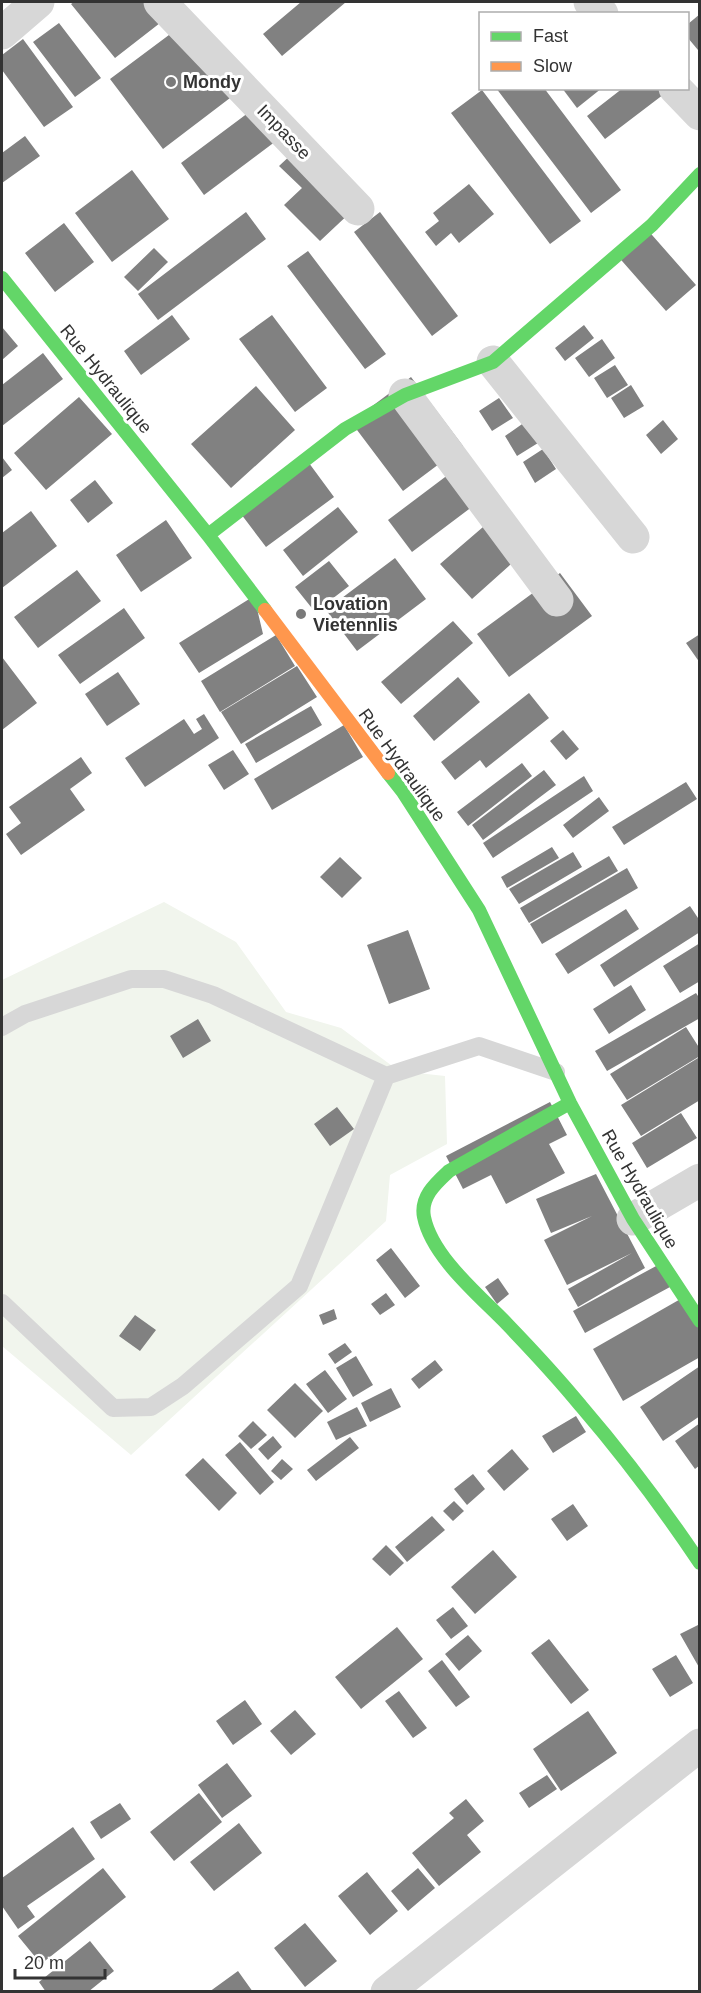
<svg xmlns="http://www.w3.org/2000/svg" width="701" height="1993" viewBox="0 0 701 1993" font-family="Arial,sans-serif">
	<style>
		.green { fill: #f1f5ed }
		.building { fill: #818181 }
		.lines { fill: none; stroke-linecap: round; stroke-linejoin: round }
		.lane { stroke: #d7d7d7; stroke-width: 18 }
		.street { stroke: #d7d7d7; stroke-width: 33 }
		.fast { stroke: #63d668; stroke-width: 14 }
		.slow { stroke: #ff974d; stroke-width: 14 }
		.poi-dot { fill: #7a7a7a; stroke: #fff; stroke-width: 2 }
		.labels { text-anchor: middle; stroke-width: 6; stroke-linejoin: round; paint-order: stroke }
		.poi-label { font-size: 18px; font-weight: bold; fill: #333; stroke: #fff; text-anchor: start }
		.street-label { font-size: 18px; fill: #333; stroke: #fff }
	</style>
	<rect width="100%" height="100%" fill="#fff"/>
	<!-- green -->
	<path class="green" d="M164,902L236,942L286,1012L341,1028L399,1071L445,1076L447,1144L390,1175L386,1221L131,1455L2,1346V980Z"/>
	<!-- building -->
	<path class="building" d="M74,2H143L160,23L115,58L71,4Z
		M301,2H346L282,56L263,34Z
		M700,14V48L698,50L688,38V24Z
		M59,23L101,78L75,97L33,42Z
		M177,29L230,98L163,149L110,79Z
		M23,39L73,107L44,127L2,70V55Z
		M496,88H544L621,190L591,213Z
		M562,88H602L577,108Z
		M623,88H672L605,139L587,116Z
		M482,90L581,221L550,244L451,113Z
		M252,110L276,141L204,195L181,163Z
		M25,136L40,156L2,183V153Z
		M294,152L353,210L320,241L284,205L302,188L279,166Z
		M132,170L169,219L112,262L75,213Z
		M469,184L494,214L459,243L451,233L436,246L425,232L439,221L433,213Z
		M246,212L266,239L158,320L138,294Z
		M380,212L458,316L432,336L354,232Z
		M64,223L94,262L55,292L25,253Z
		M645,227L696,285L666,311L615,253Z
		M154,248L168,262L138,291L124,277Z
		M308,251L386,354L365,369L287,266Z
		M172,315L190,339L141,375L124,351Z
		M272,315L327,388L295,412L239,339Z
		M584,325L594,338L565,361L555,348Z
		M2,327L18,346L2,360Z
		M602,339L615,358L589,377L575,358Z
		M43,353L63,379L2,426V385Z
		M615,365L628,385L607,398L594,378Z
		M411,377L463,446L403,491L351,422Z
		M631,385L644,406L624,418L611,398Z
		M256,386L295,430L231,488L191,444Z
		M79,397L112,434L46,490L14,453Z
		M499,398L513,418L492,431L479,411Z
		M663,420L678,439L661,454L646,435Z
		M525,422L538,443L517,456L505,436Z
		M543,449L556,469L535,483L523,462Z
		M2,457L12,470L2,478Z
		M306,459L334,497L266,547L238,510Z
		M469,459L493,491L412,552L388,520Z
		M95,480L113,503L88,523L70,500Z
		M338,507L358,532L303,576L283,550Z
		M31,511L57,546L2,588V533Z
		M166,520L192,558L141,592L116,555Z
		M490,521L521,555L472,599L440,564Z
		M395,558L426,599L357,651L326,610Z
		M329,561L349,586L315,612L295,587Z
		M77,570L101,601L38,648L14,617Z
		M560,573L592,616L509,677L477,634Z
		M254,596L263,634L199,673L179,643Z
		M124,608L145,638L80,684L58,655Z
		M453,621L473,643L401,704L381,682Z
		M700,634V663L686,643Z
		M276,635L295,666L220,712L201,681Z
		M2,657L37,703L2,730Z
		M297,666L317,697L241,744L221,712Z
		M118,672L140,704L107,726L85,694Z
		M458,677L480,702L434,741L413,716Z
		M529,693L549,718L486,768L480,760L455,780L441,762Z
		M311,706L322,725L256,763L245,744Z
		M204,714L219,738L145,787L125,758L184,719L194,734L202,729L196,719Z
		M344,725L363,757L272,810L254,779Z
		M563,730L579,749L566,760L550,741Z
		M233,750L249,774L224,790L208,765Z
		M81,757L92,773L70,789L85,810L21,855L6,834L21,823L9,807Z
		M522,763L532,776L468,826L457,812Z
		M544,770L556,785L483,840L472,825Z
		M584,776L593,791L493,858L483,843Z
		M686,782L697,799L624,845L612,827Z
		M599,797L609,811L573,838L563,825Z
		M552,847L559,858L507,888L501,877Z
		M573,852L582,867L519,904L509,889Z
		M609,856L618,871L529,923L520,908Z
		M340,857L362,878L342,898L320,877Z
		M627,868L638,888L542,944L530,924Z
		M690,906L700,921V932L614,987L600,965Z
		M626,909L639,929L568,974L555,954Z
		M408,930L430,989L389,1004L367,945Z
		M700,943V981L680,993L663,966Z
		M631,985L646,1010L609,1034L593,1009Z
		M696,993L700,999V1018L607,1071L595,1051Z
		M198,1019L211,1041L183,1058L170,1036Z
		M686,1027L700,1049V1056L627,1100L610,1074Z
		M698,1058L700,1061V1100L641,1136L621,1105Z
		M550,1102L567,1135L549,1144L565,1173L506,1204L491,1175L463,1189L446,1156Z
		M337,1107L354,1129L330,1146L314,1124Z
		M681,1113L697,1138L647,1168L632,1143Z
		M596,1174L645,1268L578,1307L568,1289L632,1253L567,1285L544,1240L592,1216L551,1233L536,1199Z
		M391,1248L420,1286L405,1298L376,1260Z
		M658,1265L670,1287L585,1333L573,1311Z
		M498,1278L509,1294L497,1304L485,1287Z
		M386,1293L395,1305L380,1315L371,1304Z
		M684,1297L700,1324V1357L623,1401L593,1349Z
		M334,1309L337,1319L323,1325L319,1315Z
		M135,1315L156,1330L140,1351L119,1336Z
		M345,1343L352,1352L335,1364L328,1354Z
		M356,1356L373,1385L353,1397L336,1368Z
		M435,1360L443,1370L419,1389L411,1379Z
		M700,1366V1416L663,1441L640,1407Z
		M325,1370L347,1399L328,1413L306,1384Z
		M295,1383L323,1411L295,1438L267,1410Z
		M391,1388L401,1407L370,1422L361,1403Z
		M357,1407L367,1426L336,1440L327,1422Z
		M576,1416L586,1432L553,1453L542,1436Z
		M253,1421L267,1435L251,1449L238,1436Z
		M700,1423V1465L695,1469L675,1441Z
		M273,1436L282,1447L268,1460L258,1449Z
		M350,1437L359,1448L316,1481L307,1470Z
		M240,1442L274,1482L260,1495L225,1455Z
		M512,1449L529,1469L504,1491L487,1471Z
		M203,1458L237,1493L219,1511L185,1475Z
		M282,1459L293,1469L281,1480L271,1471Z
		M473,1474L485,1489L467,1505L454,1489Z
		M454,1501L464,1511L453,1521L443,1511Z
		M573,1504L588,1526L567,1541L551,1519Z
		M432,1516L445,1530L407,1562L395,1547Z
		M386,1545L404,1563L390,1576L372,1559Z
		M493,1550L517,1577L475,1614L451,1587Z
		M453,1607L468,1626L451,1639L436,1620Z
		M700,1624V1669L680,1634Z
		M397,1627L423,1659L361,1709L335,1677Z
		M468,1635L482,1651L459,1671L445,1654Z
		M549,1639L589,1690L571,1704L531,1653Z
		M676,1655L693,1683L670,1697L652,1669Z
		M442,1660L470,1697L456,1707L428,1671Z
		M399,1691L427,1728L413,1738L385,1701Z
		M245,1700L262,1724L233,1745L216,1721Z
		M295,1710L316,1734L291,1755L270,1731Z
		M588,1711L617,1753L561,1791L533,1749Z
		M227,1763L252,1796L222,1818L198,1785Z
		M547,1775L557,1789L529,1808L519,1793Z
		M199,1793L222,1822L174,1861L150,1832Z
		M466,1799L484,1821L467,1835L481,1852L439,1886L412,1853L454,1818L449,1813Z
		M120,1803L131,1819L101,1839L90,1822Z
		M239,1823L262,1853L214,1891L190,1862Z
		M73,1827L95,1859L27,1906L35,1917L18,1929L2,1906V1878Z
		M103,1868L126,1897L41,1964L18,1936Z
		M418,1868L435,1888L408,1911L391,1891Z
		M367,1872L398,1911L370,1935L338,1896Z
		M305,1923L337,1961L305,1987L274,1948Z
		M90,1941L114,1971L88,1992H46L39,1982Z
		M238,1971L253,1992H209Z"/>
	<g class="lines">
		<!-- lane -->
		<path class="lane" d="M2,1027L25,1014L131,979H164L213,995L386,1076L479,1046L556,1072
			M2,1303L113,1408L151,1407L183,1386L299,1286L386,1076"/>
		<!-- street -->
		<path class="street" d="M160,2L358,209
			M590,2L602,14
			M2,33L38,2
			M675,88L700,114
			M493,362L633,537
			M405,395L557,600
			M633,1219L700,1180
			M387,1992L700,1745"/>
		<!-- fast -->
		<path class="fast" d="M2,278L208,535L265,610
			M208,535L345,429L405,395L493,362L652,225L700,174
			M388,773L403,792L479,910L570,1103L633,1219L700,1321
			M570,1103L449,1171C436,1183 420,1197 424,1217C432,1257 480,1296 507,1324C533,1351 558,1378 581,1406C624,1456 663,1508 700,1563"/>
		<!-- slow -->
		<path class="slow" d="M265,610L388,773"/>
	</g>
	<!-- markers -->
	<g class="poi-dot">
		<circle cx="171" cy="82" r="6"/>
		<circle cx="301" cy="614" r="6"/>
	</g>
	<g class="labels">
		<!-- poi labels -->
		<g class="poi-label">
			<text x="183" y="88">Mondy</text>
			<text x="313" y="610">Lovation<tspan x="313" dy="21">Vietennlis</tspan></text>
		</g>
		<!-- street labels -->
		<g class="street-label">
			<text transform="translate(284 132) rotate(46)" y="6">Impasse</text>
			<text transform="translate(106 379) rotate(51)" y="6">Rue Hydraulique</text>
			<text transform="translate(402 765) rotate(54)" y="6">Rue Hydraulique</text>
			<text transform="translate(640 1189) rotate(60)" y="6">Rue Hydraulique</text>
		</g>
	</g>
	<!-- border -->
	<rect width="701" height="1993" fill="none" stroke="#333333" stroke-width="6"/>
	<!-- legend -->
	<rect x="479" y="12" width="210" height="78" fill="#ffffff" stroke="#adadad" stroke-width="1.5"/>
	<rect x="491" y="32" width="30" height="9" fill="#63d668" stroke="#adadad" stroke-width="1.5"/>
	<text x="533" y="42" font-size="18" fill="#333333">Fast</text>
	<rect x="491" y="62" width="30" height="9" fill="#ff974d" stroke="#adadad" stroke-width="1.5"/>
	<text x="533" y="72" font-size="18" fill="#333333">Slow</text>
	<!-- scale -->
	<path d="M15 1969v9h90v-9" fill="none" stroke="#333333" stroke-width="3"/>
	<text x="24" y="1969" font-size="18" fill="#333333" stroke="#ffffff" stroke-width="4.5" paint-order="stroke">20 m</text>
</svg>
